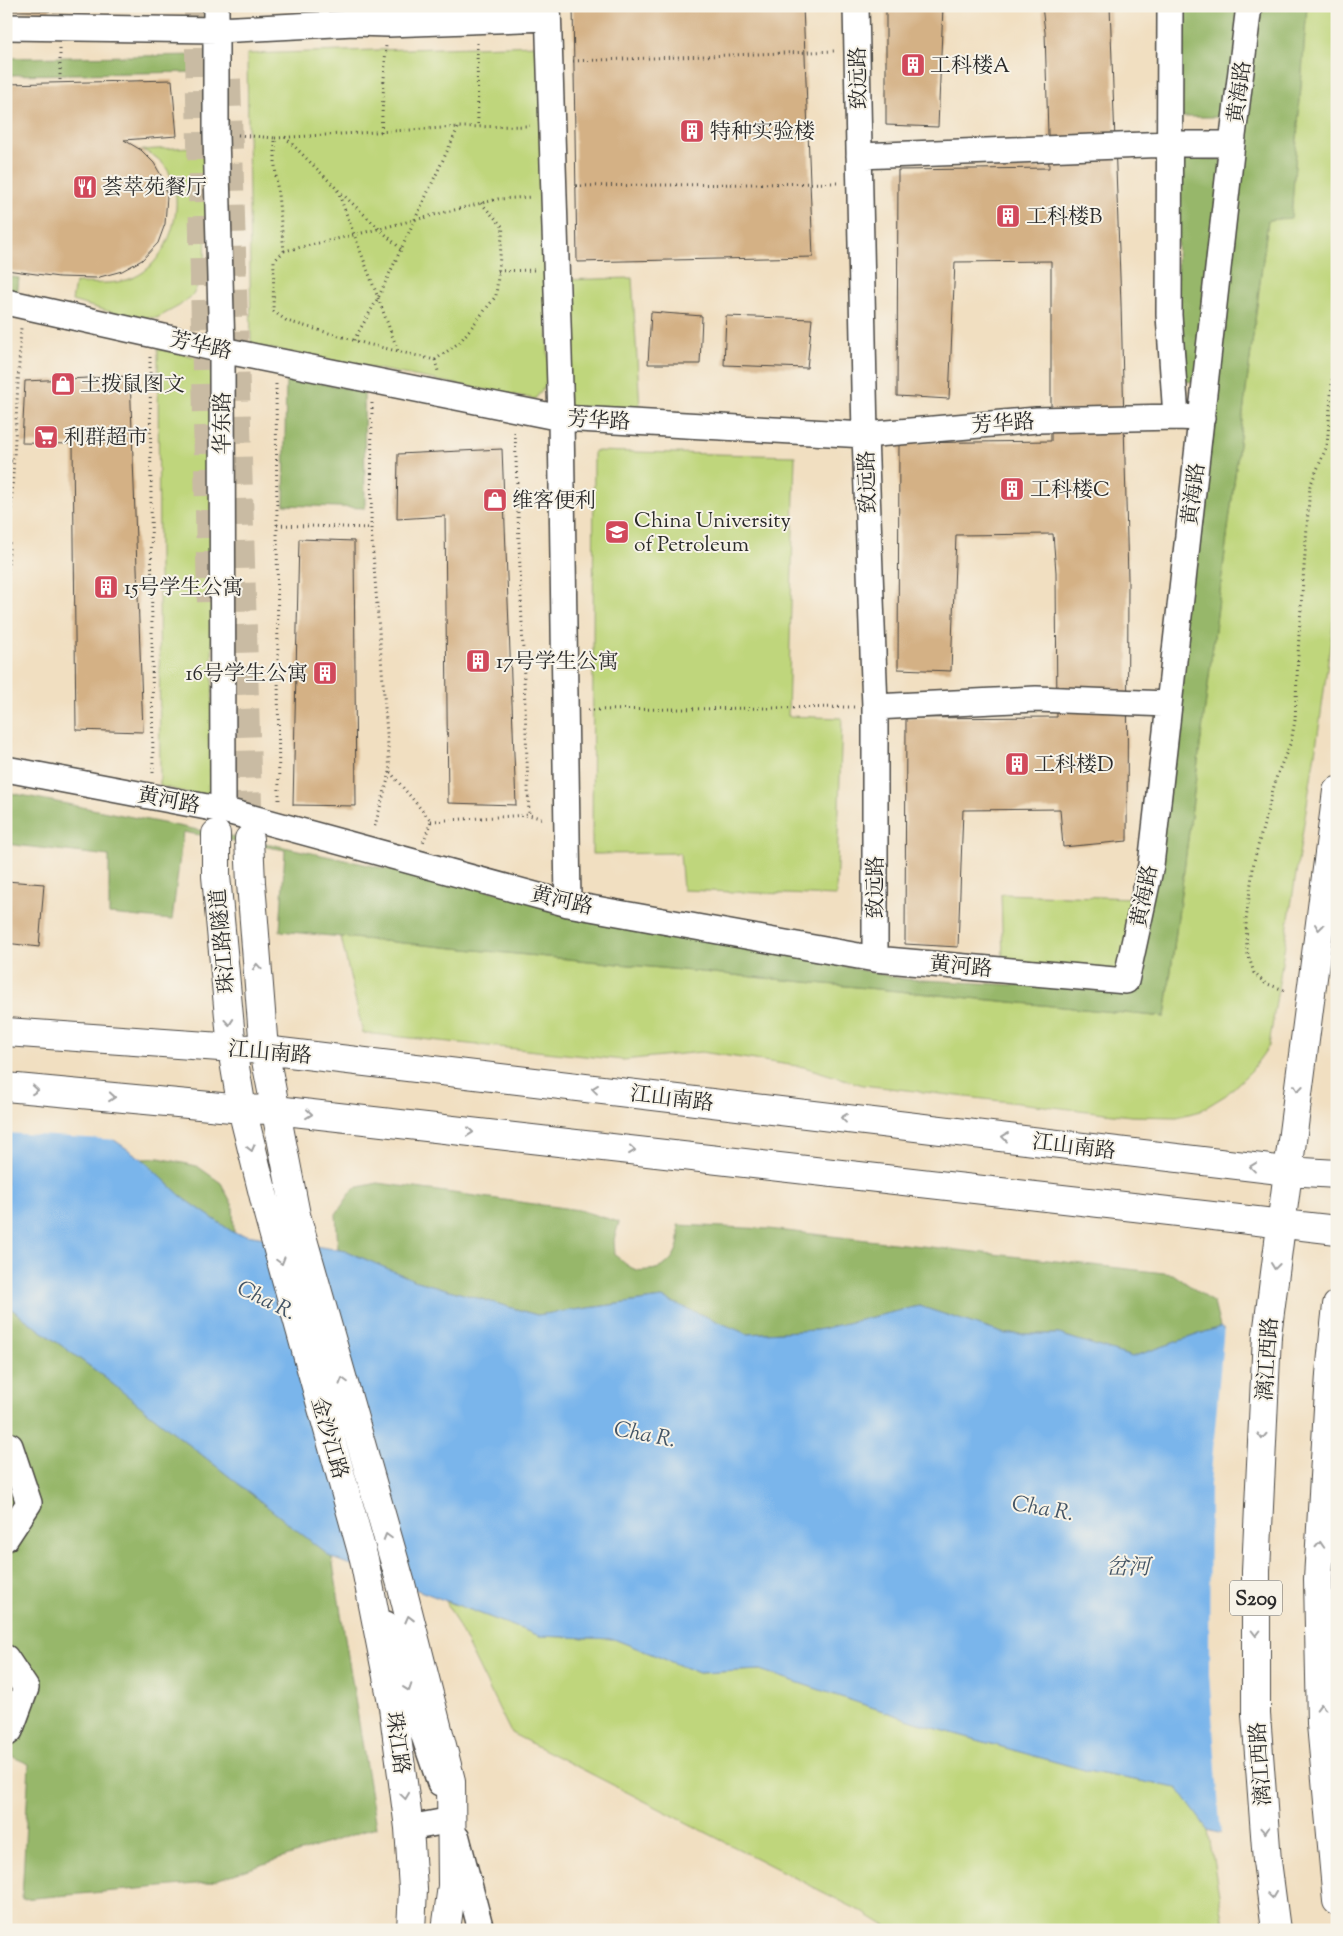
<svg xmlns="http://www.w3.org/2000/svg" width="1343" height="1936" viewBox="0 0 1343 1936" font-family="'Sorts Mill Goudy','Noto Serif SC',serif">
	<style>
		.green { fill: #bfd67b; stroke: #758053 }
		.forest { fill: #97b76b; stroke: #61714b }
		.water { fill: #7ab5eb; stroke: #52708b }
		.pier { fill: #f1dfc1 }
		.building { fill: #d4b185 }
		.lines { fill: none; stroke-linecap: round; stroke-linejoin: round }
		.major-tunnel { stroke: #c9bba3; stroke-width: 28; stroke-dasharray: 28 14; stroke-linecap: butt }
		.minor-casing { stroke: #494642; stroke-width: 28 }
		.major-casing { stroke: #494642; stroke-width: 30 }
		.path { stroke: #494642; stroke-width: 3; stroke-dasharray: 1 4; stroke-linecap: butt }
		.minor { stroke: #fff; stroke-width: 25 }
		.major { stroke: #fff; stroke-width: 28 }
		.major-bridge-casing { stroke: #494642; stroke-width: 30; stroke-linecap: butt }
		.major-bridge { stroke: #fff; stroke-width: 28 }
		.oneway { stroke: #a0a0a0 }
		.labels { text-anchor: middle; stroke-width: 4; stroke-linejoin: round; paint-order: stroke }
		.shield { fill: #f7f3e8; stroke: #686764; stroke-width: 1 }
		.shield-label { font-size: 20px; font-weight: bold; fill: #2b2b2b }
		.poi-label { font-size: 21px; fill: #2b2b2b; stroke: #f7f3e8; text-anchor: start }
		.street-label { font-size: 21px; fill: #2b2b2b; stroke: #f7f3e8 }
		.water-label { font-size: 22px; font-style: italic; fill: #435465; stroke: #f7f3e8 }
	</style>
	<rect width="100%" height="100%" fill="#f7f3e8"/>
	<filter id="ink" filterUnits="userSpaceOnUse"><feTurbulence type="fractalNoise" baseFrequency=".02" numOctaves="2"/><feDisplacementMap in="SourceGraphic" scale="10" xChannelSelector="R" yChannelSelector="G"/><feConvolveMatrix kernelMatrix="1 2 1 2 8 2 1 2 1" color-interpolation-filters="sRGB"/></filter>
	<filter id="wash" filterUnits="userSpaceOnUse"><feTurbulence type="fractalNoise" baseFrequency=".0096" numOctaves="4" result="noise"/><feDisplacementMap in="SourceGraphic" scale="20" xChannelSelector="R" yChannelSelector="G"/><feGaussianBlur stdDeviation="1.12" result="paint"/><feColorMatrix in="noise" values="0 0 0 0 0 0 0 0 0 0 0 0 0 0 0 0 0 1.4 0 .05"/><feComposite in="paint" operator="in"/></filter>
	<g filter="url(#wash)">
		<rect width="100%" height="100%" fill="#f1dfc1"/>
		<!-- green -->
		<path class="green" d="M1307,6H1337V593L1320,721L1269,1046L1251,1071L1226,1095L1200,1111L1177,1117L1131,1116L863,1085L804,1067L701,1052L623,1060L363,1033L341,937L1165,1017L1268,220L1291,217Z
			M539,45L549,381L535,399L251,345L247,54Z
			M208,146L205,269L193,295L179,306L157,318L125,316L72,301L75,283C97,283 122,286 142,273C180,247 195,167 141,150Z
			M632,278L640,407L569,410L561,280Z
			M158,349L211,360L213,799L160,786Z
			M594,451L795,456L788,716L842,718L836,896L683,890L680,853L592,854Z
			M1001,894L1136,898L1121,974L1003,960Z
			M446,1601L540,1636L614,1639L699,1673L760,1670L934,1728L1092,1772L1178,1788L1208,1830L1225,1930H892L866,1914L511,1733Z"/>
		<!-- forest -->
		<path class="forest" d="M1179,6H1241L1228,117H1179Z
			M1256,6H1307L1291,218L1268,220L1165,1017L280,931L285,850L183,832L172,920L109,914V856L6,844V792L284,847L904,979L1125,991L1134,989L1141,972Z
			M201,55L199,72L6,75V58Z
			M1179,157L1222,160L1196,382L1175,381Z
			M6,276L19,278L17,296L6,293Z
			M286,376L364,392L365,508L284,505Z
			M159,1158L197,1166L221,1183L233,1206L234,1233L182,1197L142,1159Z
			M378,1183L579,1210L619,1222L614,1240L615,1255C621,1260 629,1268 637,1270C640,1271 645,1270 649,1270C672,1269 683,1246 678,1225L768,1229L1173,1274L1214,1303L1220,1327L1132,1357L1059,1334H1005L919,1306L817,1330L746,1334L662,1298L537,1315L414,1280L346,1251L338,1249L336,1214L354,1188Z
			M6,1305L95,1370L332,1558L376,1827L207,1883L22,1899L29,1764L6,1754Z"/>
		<!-- water -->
		<path class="water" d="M6,1066L142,1159L182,1197L234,1233L346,1251L414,1280L537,1315L662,1298L747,1334L817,1330L919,1306L1005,1334H1059L1132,1357L1220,1327L1337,1418V1867L1208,1830L1177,1788L1092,1772L934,1728L760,1670L699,1673L614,1639L540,1636L332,1558L95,1370L6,1305Z"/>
		<!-- pier -->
		<path class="pier" d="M6,1064H8L118,1140L6,1133Z
			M1224,1327L1337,1415V1870L1221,1837L1209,1674L1210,1484Z"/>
		<g id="blocks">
			<!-- building -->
			<path class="building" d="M6,6H50V11H6Z
				M573,6H803L813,257L577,262Z
				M886,6H943L938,127L886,125Z
				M1042,6H1110L1121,304L1128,579L1127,841L1063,847L1060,809L963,810L958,947L905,944L906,718L1057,717L1056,572L1053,534L956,535L951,671L898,669L899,443L1051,441V261L955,262L949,399L897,396L898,170L1049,168L1045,32Z
				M172,80L177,136L124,140L141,150L154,163L162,177L167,196L165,224L158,243L142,260L122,271L96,278L59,277L6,270V84Z
				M651,312L702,316L700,364H648Z
				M726,316L812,319L807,368L724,365Z
				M130,376L143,732L76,730L73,444L22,443L25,381Z
				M502,449L516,805L448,803L445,516L397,519L398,454Z
				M299,539L354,541L356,806L293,805Z
				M6,881L44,884L39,947L6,943Z"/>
		</g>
	</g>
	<g filter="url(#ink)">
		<use href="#blocks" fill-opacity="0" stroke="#494642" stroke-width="1"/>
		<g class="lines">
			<!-- major-tunnel -->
			<path class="major-tunnel" d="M198,6L211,602
				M227,79L249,839"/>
			<defs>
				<path id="minor" d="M216,6V135L222,350L223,810
					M548,6L561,418L568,904
					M856,6L865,435L875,707V959
					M1170,6L1169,315L1176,417
					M6,27L217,30L354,23L388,24L548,18
					M859,156L1170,144H1232
					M6,302L222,350L561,418L865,435L1037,420L1176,417L1202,418
					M875,707L1036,699L1168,704
					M6,769L223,810L568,904L875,959L1126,981L1151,865L1232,144L1249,6
					M6,1444L10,1446L29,1503L6,1538
					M386,1624L440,1783
					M6,1658L26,1688L10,1731L6,1734
					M409,1828L452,1820
					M457,1838L481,1930"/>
				<path id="major" d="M216,834V876L232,1049L242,1109L268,1214L364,1559L393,1707L409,1828L413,1889L411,1930
					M249,839L251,883L264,1050L296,1215L401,1584L451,1781L452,1886L446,1930
					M6,1032L264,1050L1287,1171L1337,1174
					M6,1087L242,1109L276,1110L1337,1230
					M1337,1305L1330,1374L1318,1579L1321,1724L1337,1901
					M1267,1335L1337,791
					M1267,1861L1276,1930"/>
			</defs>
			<!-- minor casing -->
			<use href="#minor" class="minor-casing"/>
			<!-- major casing -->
			<use href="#major" class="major-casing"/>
			<!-- path -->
			<path class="path" d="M477,43L478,127
				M60,49V83
				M573,61L836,51
				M381,132L386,45
				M238,135L275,138V166L284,251L274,261L273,311L287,321L367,344L435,360L438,371
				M285,137L337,189L398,351
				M275,138L459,127L530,126
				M576,186L838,183
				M338,190L401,249
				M284,251L354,235L498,199L532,197
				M498,271L535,270
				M354,340L378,298L458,128
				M150,357L153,773
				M435,360L460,342L496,296L503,227L481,203
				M276,384L279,803
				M372,403L371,528L390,772L374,829
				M515,432L529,815
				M6,461H14
				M277,525L371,528
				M6,604L21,328
				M588,710L854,707
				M390,772L431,821L423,843
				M431,821L529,815L544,819
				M1284,990L1265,983L1254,973L1247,951L1246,920L1254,861L1277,775L1291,742L1295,720L1299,635L1310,486L1327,446L1334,358L1337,350"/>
			<!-- minor -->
			<use href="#minor" class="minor"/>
			<!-- major -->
			<use href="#major" class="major"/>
			<defs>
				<path id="major-bridge" d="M1267,1335L1256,1571V1714L1267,1861"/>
			</defs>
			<!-- major-bridge casing -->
			<use href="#major-bridge" class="major-bridge-casing"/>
			<!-- major-bridge -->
			<use href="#major-bridge" class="major-bridge"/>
		</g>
		<!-- one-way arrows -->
		<defs><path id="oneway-chevron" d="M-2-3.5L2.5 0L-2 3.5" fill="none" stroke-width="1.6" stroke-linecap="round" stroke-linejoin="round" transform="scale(1.25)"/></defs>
		<g class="oneway">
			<use href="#oneway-chevron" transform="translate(1319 927) rotate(97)"/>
			<use href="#oneway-chevron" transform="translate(257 967) rotate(-94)"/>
			<use href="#oneway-chevron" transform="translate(229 1022) rotate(85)"/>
			<use href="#oneway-chevron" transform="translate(1298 1088) rotate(97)"/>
			<use href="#oneway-chevron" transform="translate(595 1089) rotate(-173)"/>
			<use href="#oneway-chevron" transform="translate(35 1090) rotate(5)"/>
			<use href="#oneway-chevron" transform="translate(112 1097) rotate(5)"/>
			<use href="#oneway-chevron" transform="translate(309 1114) rotate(6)"/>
			<use href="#oneway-chevron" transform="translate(844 1118) rotate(-173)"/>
			<use href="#oneway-chevron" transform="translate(470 1132) rotate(6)"/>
			<use href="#oneway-chevron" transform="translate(1005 1137) rotate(-173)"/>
			<use href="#oneway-chevron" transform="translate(251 1148) rotate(76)"/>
			<use href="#oneway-chevron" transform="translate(632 1150) rotate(6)"/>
			<use href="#oneway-chevron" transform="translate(1253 1167) rotate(-173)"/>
			<use href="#oneway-chevron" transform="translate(281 1261) rotate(74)"/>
			<use href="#oneway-chevron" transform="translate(1275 1266) rotate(97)"/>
			<use href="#oneway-chevron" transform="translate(343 1381) rotate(-106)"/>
			<use href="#oneway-chevron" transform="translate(1262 1436) rotate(93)"/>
			<use href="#oneway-chevron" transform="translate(387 1537) rotate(-106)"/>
			<use href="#oneway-chevron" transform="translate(1320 1545) rotate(-87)"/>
			<use href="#oneway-chevron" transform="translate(409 1619) rotate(-104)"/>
			<use href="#oneway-chevron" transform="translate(1256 1633) rotate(90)"/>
			<use href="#oneway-chevron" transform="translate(408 1688) rotate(71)"/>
			<use href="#oneway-chevron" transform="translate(1321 1707) rotate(-91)"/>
			<use href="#oneway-chevron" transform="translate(405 1796) rotate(82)"/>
			<use href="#oneway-chevron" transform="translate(1265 1830) rotate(86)"/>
			<use href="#oneway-chevron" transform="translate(1272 1895) rotate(82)"/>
		</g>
	</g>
	<!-- icons -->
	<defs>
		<symbol id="building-square" viewBox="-11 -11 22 22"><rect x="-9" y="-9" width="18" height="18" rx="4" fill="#d1495b" stroke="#f7f3e8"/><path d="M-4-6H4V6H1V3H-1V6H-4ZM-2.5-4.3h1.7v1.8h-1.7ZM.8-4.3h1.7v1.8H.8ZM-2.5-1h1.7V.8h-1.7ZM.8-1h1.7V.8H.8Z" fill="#fff"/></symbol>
		<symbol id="restaurant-square" viewBox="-11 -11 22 22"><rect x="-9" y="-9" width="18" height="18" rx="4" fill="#d1495b" stroke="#f7f3e8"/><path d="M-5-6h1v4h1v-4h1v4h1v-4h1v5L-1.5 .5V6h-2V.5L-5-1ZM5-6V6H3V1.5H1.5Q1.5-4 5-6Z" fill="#fff"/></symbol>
		<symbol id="shop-square" viewBox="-11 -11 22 22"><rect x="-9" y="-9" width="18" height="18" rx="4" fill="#d1495b" stroke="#f7f3e8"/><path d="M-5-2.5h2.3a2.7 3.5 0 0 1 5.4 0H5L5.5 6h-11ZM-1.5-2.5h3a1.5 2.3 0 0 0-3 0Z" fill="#fff"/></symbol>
		<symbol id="supermarket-square" viewBox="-11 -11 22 22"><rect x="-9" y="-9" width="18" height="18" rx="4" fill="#d1495b" stroke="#f7f3e8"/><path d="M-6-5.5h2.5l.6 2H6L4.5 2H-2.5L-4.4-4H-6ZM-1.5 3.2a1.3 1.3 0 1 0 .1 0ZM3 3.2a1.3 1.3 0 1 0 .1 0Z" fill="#fff"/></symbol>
		<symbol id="university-square" viewBox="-11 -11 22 22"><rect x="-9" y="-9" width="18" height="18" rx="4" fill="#d1495b" stroke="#f7f3e8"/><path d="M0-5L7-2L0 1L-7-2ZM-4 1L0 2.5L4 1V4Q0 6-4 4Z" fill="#fff"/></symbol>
	</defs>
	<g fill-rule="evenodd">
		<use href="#building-square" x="899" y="51" width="28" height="28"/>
		<use href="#building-square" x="678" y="117" width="28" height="28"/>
		<use href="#restaurant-square" x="71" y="173" width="28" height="28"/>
		<use href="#building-square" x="994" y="202" width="28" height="28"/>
		<use href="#shop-square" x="49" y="370" width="28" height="28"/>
		<use href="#supermarket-square" x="32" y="423" width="28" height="28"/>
		<use href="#building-square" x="998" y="475" width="28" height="28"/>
		<use href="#shop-square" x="481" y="486" width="28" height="28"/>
		<use href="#university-square" x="603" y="518" width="28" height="28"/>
		<use href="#building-square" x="92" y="573" width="28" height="28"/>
		<use href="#building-square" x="464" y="647" width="28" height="28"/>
		<use href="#building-square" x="311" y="659" width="28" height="28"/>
		<use href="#building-square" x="1003" y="750" width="28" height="28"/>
	</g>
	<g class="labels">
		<!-- shield labels -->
		<rect class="shield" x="1230" y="1580.5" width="52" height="35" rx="4"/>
		<g class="shield-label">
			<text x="1256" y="1605">S209</text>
		</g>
		<!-- poi labels -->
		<g class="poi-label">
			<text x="930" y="72">工科楼A</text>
			<text x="710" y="138">特种实验楼</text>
			<text x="102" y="194">荟萃苑餐厅</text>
			<text x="1026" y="223">工科楼B</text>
			<text x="80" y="391">土拨鼠图文</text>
			<text x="64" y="444">利群超市</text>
			<text x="1030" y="496">工科楼C</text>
			<text x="512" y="507">维客便利</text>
			<text x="634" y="527">China University<tspan x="634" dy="24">of Petroleum</tspan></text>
			<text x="124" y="594">15号学生公寓</text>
			<text x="496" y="668">17号学生公寓</text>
			<text x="308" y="680" text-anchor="end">16号学生公寓</text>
			<text x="1034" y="771">工科楼D</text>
		</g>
		<!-- street labels -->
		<g class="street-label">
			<text transform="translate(858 78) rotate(-91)" y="7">致远路</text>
			<text transform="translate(1239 92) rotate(-83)" y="7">黄海路</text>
			<text transform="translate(201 345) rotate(12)" y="7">芳华路</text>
			<text transform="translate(599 420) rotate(3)" y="7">芳华路</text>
			<text transform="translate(222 423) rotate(-90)" y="7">华东路</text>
			<text transform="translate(1003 423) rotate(-4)" y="7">芳华路</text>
			<text transform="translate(867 482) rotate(-92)" y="7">致远路</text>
			<text transform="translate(1193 494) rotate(-83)" y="7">黄海路</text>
			<text transform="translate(169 800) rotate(11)" y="7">黄河路</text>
			<text transform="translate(875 887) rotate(-90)" y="7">致远路</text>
			<text transform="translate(1144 896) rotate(-79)" y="7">黄海路</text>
			<text transform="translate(562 900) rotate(13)" y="7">黄河路</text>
			<text transform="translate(222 941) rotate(-95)" y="7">珠江路隧道</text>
			<text transform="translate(961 966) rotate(5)" y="7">黄河路</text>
			<text transform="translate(270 1052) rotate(5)" y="7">江山南路</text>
			<text transform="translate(672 1098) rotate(7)" y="7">江山南路</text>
			<text transform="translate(1074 1146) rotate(7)" y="7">江山南路</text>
			<text transform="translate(1267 1359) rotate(-86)" y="7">漓江西路</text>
			<text transform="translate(330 1438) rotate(74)" y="7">金沙江路</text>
			<text transform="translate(398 1743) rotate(82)" y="7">珠江路</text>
			<text transform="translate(1260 1764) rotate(-94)" y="7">漓江西路</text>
		</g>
		<!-- water labels -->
		<g class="water-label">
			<text transform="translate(267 1299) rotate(26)" y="8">Cha R.</text>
			<text transform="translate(645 1433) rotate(11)" y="8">Cha R.</text>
			<text transform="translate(1043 1507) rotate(10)" y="8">Cha R.</text>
			<text x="1128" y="1574">岔河</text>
		</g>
	</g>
	<!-- margin -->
	<rect width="1343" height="1936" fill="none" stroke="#f7f3e8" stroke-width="25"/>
</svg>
